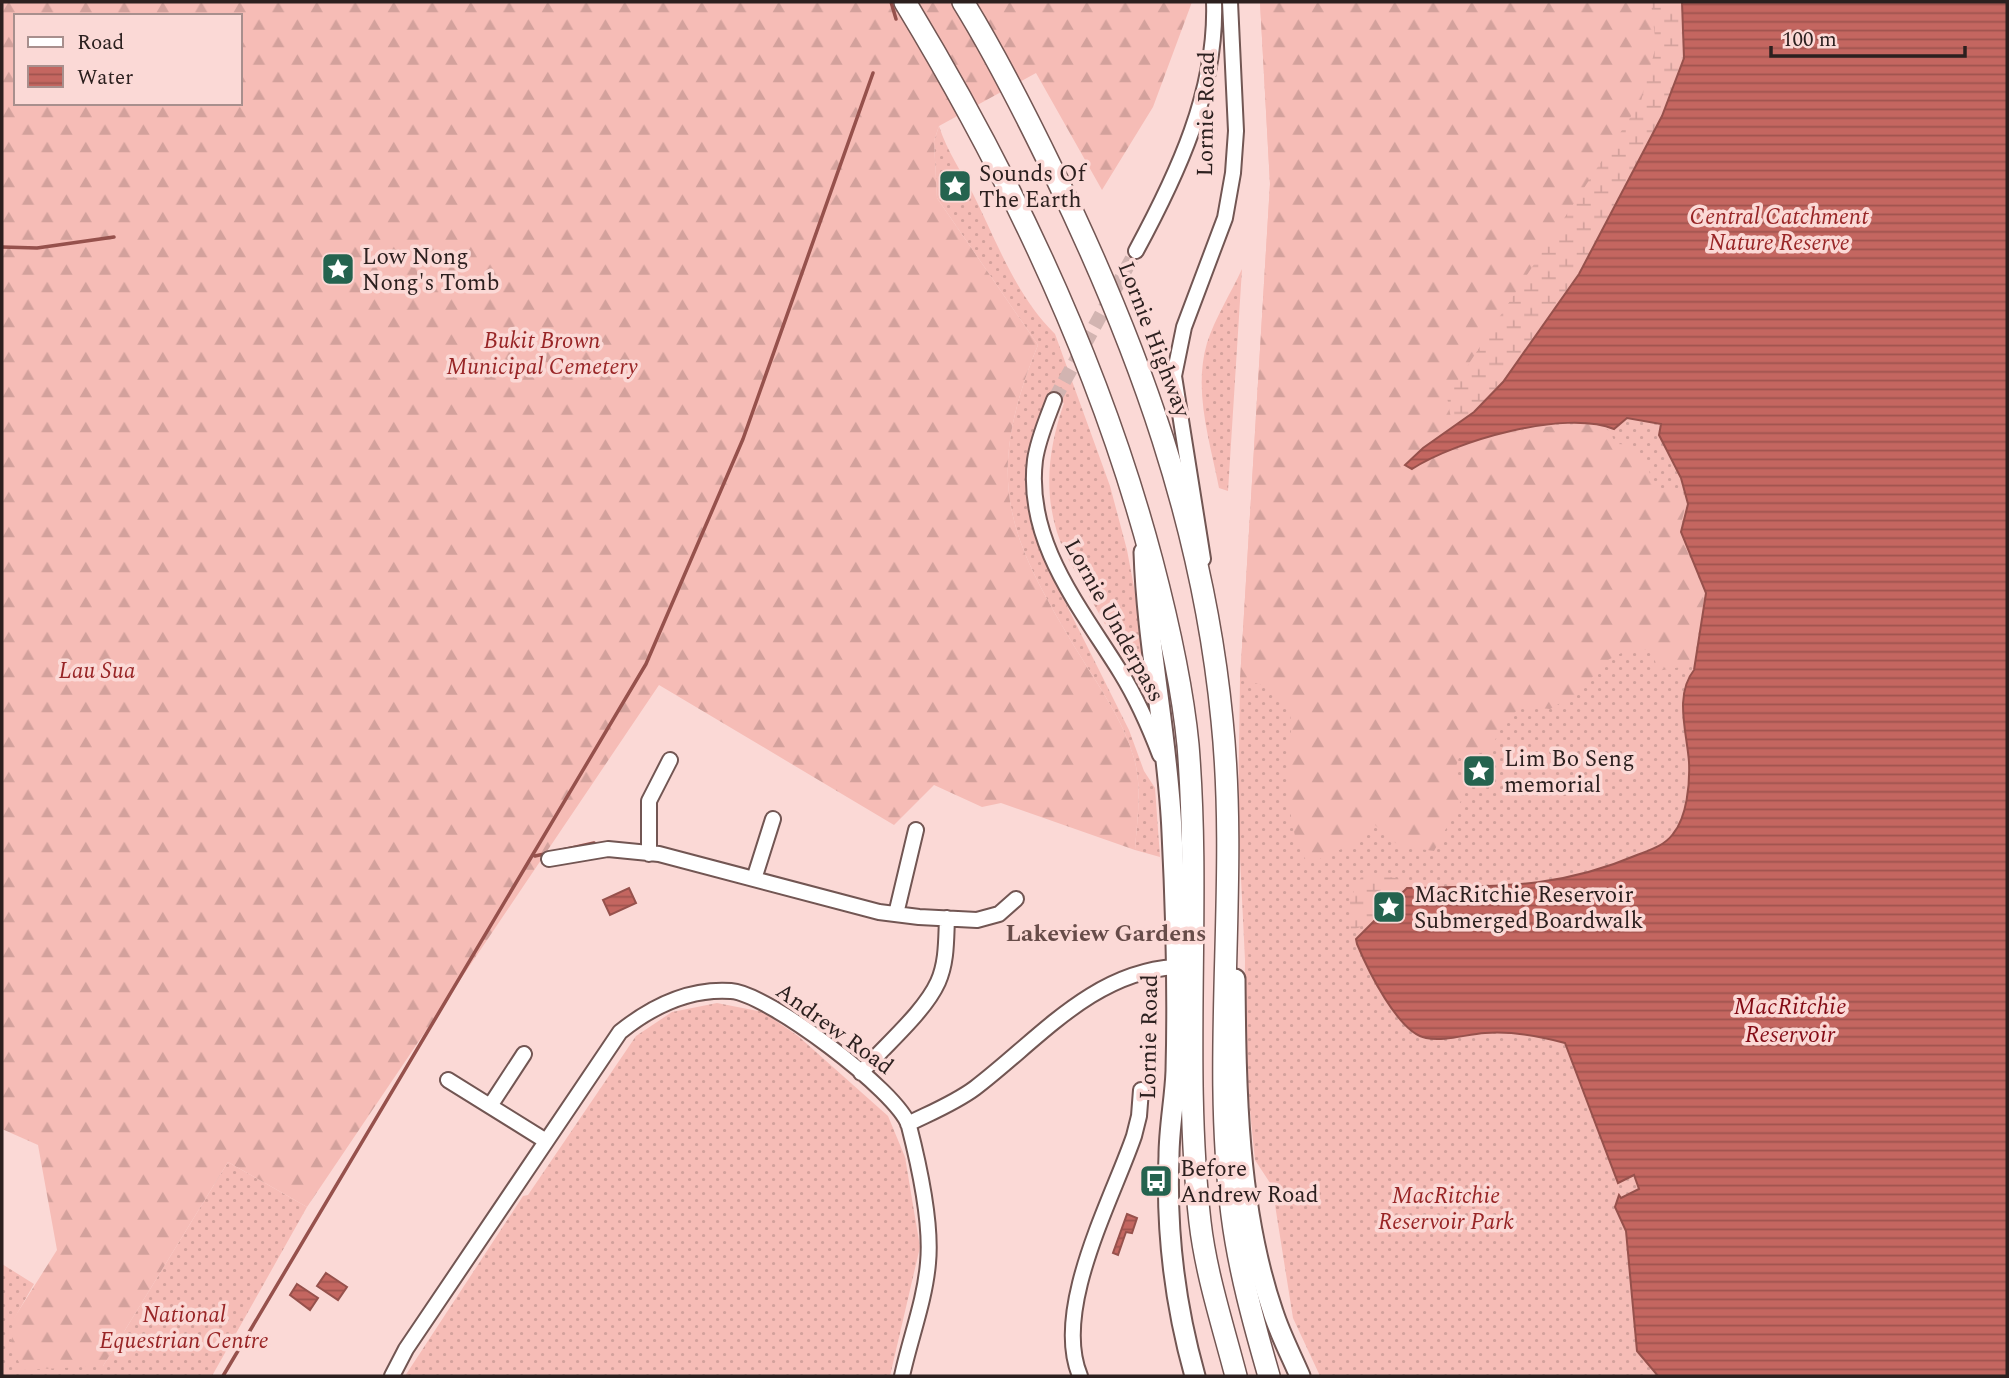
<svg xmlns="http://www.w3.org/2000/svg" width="2009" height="1378" viewBox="0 0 2009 1378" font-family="Spectral,serif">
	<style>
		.grass { fill: url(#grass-dots) }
		.forest { fill: url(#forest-firs); fill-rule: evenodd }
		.wetland { fill: url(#wetland-marsh) }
		.water { fill: url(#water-rules); stroke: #96514c; stroke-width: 2 }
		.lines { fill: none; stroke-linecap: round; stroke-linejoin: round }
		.stream { stroke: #96514c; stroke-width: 3.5 }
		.minor-tunnel { stroke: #d2b4b1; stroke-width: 14; stroke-dasharray: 14 7; stroke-linecap: butt }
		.minor-casing { stroke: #725653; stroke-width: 18 }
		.major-casing { stroke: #725653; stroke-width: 23 }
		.highway-casing { stroke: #725653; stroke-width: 24 }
		.minor { stroke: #fff; stroke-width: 14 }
		.major { stroke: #fff; stroke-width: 19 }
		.highway { stroke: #fff; stroke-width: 21 }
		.labels { text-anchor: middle; stroke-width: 7; stroke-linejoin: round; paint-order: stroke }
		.street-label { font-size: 23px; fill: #2c201f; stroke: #fbd9d6 }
		.poi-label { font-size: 23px; fill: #2c201f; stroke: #fbd9d6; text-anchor: start }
		.park-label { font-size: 23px; font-style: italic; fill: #982526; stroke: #fbd9d6 }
		.neighbourhood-label { font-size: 24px; font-weight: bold; fill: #674c49; stroke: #fbd9d6 }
		.water-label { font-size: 24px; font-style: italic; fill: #840b15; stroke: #fbd9d6 }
	</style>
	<defs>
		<pattern id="grass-dots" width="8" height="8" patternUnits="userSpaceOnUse" patternTransform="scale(1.75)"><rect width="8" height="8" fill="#f6bcb6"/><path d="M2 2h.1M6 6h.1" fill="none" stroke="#d3a19c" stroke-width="1.8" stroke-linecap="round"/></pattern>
		<pattern id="forest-firs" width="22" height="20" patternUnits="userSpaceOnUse" patternTransform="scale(1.75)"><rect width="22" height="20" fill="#f6bcb6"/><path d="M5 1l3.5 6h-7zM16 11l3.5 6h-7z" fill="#d3a19c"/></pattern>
		<pattern id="wetland-marsh" width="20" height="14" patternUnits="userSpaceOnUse" patternTransform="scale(1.75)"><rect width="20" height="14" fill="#f6bcb6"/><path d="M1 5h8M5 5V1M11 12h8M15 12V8" fill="none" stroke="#d3a19c"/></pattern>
		<pattern id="water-rules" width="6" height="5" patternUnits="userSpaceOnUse" patternTransform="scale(1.75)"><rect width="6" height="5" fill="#c46660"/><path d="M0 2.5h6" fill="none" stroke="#9f544f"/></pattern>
	</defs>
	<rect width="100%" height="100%" fill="#fbd9d6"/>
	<!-- grass -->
	<path class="grass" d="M1260,2H2007V1376H1320L1293,1318L1272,1186L1255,1160L1244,1051L1245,960L1238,817L1240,680L1270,184Z
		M939,126C947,151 961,171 973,194C997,242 1016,296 1055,334L1110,486L1127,550L1159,720L1066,555C1042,504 1046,455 1064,403L1048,395L1034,431L1028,461L1029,503L1035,536L1048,568L1129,730L1144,771L1155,788L1160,857L1135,850C1137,819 1143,785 1133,755C1122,719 1100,688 1081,657C1008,537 982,482 1038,345L937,198L934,141Z
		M1242,269L1228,491L1219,488C1210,441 1193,391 1207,343C1215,318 1231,293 1242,269Z
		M717,1003L763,1012L798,1036L888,1116L905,1157L920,1247L890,1376H405L523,1196L528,1195L636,1036L672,1012Z
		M228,1162L307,1207L212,1376H2V1264L34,1284L14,1319L103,1366Z"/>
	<!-- forest -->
	<path class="forest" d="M2,2H1192L1153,107L1102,190L1036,73L939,126L934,141L937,198L1038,345C982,482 1008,537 1081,657C1100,688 1122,719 1133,755C1143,785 1137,819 1135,850L1001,803L982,807L934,785L894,825L659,685L307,1207L228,1162L103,1366L23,1370L11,1347L14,1318L57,1250L38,1145L2,1129ZM16,16H240V103H16Z
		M1260,2H1682L1579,274L1503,382L1474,412L1423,448L1412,469C1471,432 1530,428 1598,422L1610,432L1616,444C1644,443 1650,469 1654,492L1682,489L1686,504L1679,532L1705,593L1693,665L1657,671L1653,650L1629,649L1608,660L1578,693L1550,709L1522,706L1502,724L1490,752L1460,755L1454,772L1470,784L1434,851L1399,846L1374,824L1350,845L1309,864C1287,837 1288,787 1289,754C1289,742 1293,727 1290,715C1285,693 1261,682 1240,680L1270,184Z"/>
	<!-- wetland -->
	<path class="wetland" d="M1651,2H1682C1685,19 1688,43 1683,60C1674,96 1655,130 1639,163C1595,251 1530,368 1453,429L1447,397L1641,101L1656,46Z
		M1369,874L1409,880C1395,904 1377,921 1351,931L1350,899L1361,877Z"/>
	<!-- water -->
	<path class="water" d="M1682,2H2007V1376H1658L1637,1351L1626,1231L1615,1207L1619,1195L1621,1198L1639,1189L1634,1175L1618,1183L1565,1043C1540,1036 1512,1031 1485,1033C1467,1034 1444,1042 1426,1038C1398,1033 1367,968 1357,944L1356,939L1407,888C1494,886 1555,890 1637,855C1650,850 1664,846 1673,834C1687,817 1690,784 1689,762C1687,733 1674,695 1694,670L1706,593L1681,532L1688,504L1681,478L1659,435L1661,424L1627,418L1614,429C1565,409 1455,441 1412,469L1405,465L1423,448L1474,412L1503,382L1579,274L1662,116L1684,58Z
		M629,888L636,903L610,915L603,900Z
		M1127,1214L1137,1218L1132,1233L1126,1232L1118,1255L1113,1253Z
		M326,1273L347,1287L338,1300L317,1286Z
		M297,1284L318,1298L310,1310L290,1295Z"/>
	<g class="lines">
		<!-- stream -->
		<path class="stream" d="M891,2L896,19
			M2,247L37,248L114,237
			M535,856L594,843
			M223,1376L646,664L743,439L873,73"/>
		<!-- minor-tunnel -->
		<path class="minor-tunnel" d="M1054,400L1136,251"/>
		<defs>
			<path id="minor" d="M1136,251C1177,175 1217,91 1214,2
				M1054,400C1047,419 1038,439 1035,460C1025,542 1081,608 1121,673C1137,699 1149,726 1160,755
				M1203,559L1174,376L1184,327L1225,218L1233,173L1236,131L1230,2
				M649,854V801L670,760
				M549,859L608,849L659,854L879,912L919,917L977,920L999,914L1016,899
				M754,879L773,819
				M896,914L916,830
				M861,1073C884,1046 924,1013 938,982C947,962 946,939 947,918
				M448,1080L546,1141
				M490,1106L524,1054
				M908,1124C930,1113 955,1103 975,1088C1037,1041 1092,972 1175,967
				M392,1376L406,1349L620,1032C651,1007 689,988 731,991C767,993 899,1092 909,1126C919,1165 932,1223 928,1263C925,1300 910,1339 902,1376
				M1080,1376C1052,1309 1112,1200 1134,1136L1139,1116L1141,1090"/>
			<path id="major" d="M1144,552C1147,646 1168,738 1172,832C1176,911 1178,992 1176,1071C1175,1099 1169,1127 1169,1156C1166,1229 1175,1305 1195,1376
				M1235,979C1236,1088 1237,1207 1273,1312C1280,1334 1291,1355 1300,1376"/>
			<path id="highway" d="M905,2C1011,177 1100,364 1152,561C1168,622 1182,683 1188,745C1201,904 1182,1064 1200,1222C1206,1274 1223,1326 1236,1376
				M963,2C997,57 1026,115 1054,173C1139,348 1203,525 1222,720C1239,884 1211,1051 1232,1215C1239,1270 1254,1324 1269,1376"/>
		</defs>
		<!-- minor casing -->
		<use href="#minor" class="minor-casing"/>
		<!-- major casing -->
		<use href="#major" class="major-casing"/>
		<!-- highway casing -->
		<use href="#highway" class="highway-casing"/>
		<!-- minor -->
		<use href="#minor" class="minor"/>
		<!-- major -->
		<use href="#major" class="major"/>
		<!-- highway -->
		<use href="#highway" class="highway"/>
	</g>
	<!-- icons -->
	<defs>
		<symbol id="sight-square" viewBox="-11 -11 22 22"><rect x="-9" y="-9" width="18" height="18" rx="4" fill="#25634f" stroke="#fbd9d6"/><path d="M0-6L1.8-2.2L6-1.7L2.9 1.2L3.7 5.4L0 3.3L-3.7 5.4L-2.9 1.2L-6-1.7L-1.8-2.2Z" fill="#fff"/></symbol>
		<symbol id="bus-square" viewBox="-11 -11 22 22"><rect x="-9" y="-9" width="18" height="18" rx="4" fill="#25634f" stroke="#fbd9d6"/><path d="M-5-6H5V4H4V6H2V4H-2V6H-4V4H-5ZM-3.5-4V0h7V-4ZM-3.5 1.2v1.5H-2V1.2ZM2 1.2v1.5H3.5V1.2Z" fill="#fff"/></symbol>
	</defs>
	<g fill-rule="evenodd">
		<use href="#sight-square" x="936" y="167" width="38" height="38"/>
		<use href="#sight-square" x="319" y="250" width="38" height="38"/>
		<use href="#sight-square" x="1460" y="752" width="38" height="38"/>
		<use href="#sight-square" x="1370" y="888" width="38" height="38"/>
		<use href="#bus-square" x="1137" y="1162" width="38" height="38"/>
	</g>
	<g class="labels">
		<!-- street labels -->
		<g class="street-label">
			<text transform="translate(1205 114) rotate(-89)" y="8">Lornie Road</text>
			<text transform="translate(1155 339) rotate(69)" y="8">Lornie Highway</text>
			<text transform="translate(1115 620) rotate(61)" y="8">Lornie Underpass</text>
			<text transform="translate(835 1028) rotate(36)" y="8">Andrew Road</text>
			<text transform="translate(1148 1037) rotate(-89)" y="8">Lornie Road</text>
		</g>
		<!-- poi labels -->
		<g class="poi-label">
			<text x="979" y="181">Sounds Of<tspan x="979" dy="26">The Earth</tspan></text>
			<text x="362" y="264">Low Nong<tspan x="362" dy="26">Nong's Tomb</tspan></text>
			<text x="1504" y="766">Lim Bo Seng<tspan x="1504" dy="26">memorial</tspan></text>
			<text x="1414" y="902">MacRitchie Reservoir<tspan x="1414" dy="26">Submerged Boardwalk</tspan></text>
			<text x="1180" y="1176">Before<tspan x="1180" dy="26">Andrew Road</tspan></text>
		</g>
		<!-- park labels -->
		<g class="park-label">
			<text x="1779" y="224">Central Catchment<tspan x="1779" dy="26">Nature Reserve</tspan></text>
			<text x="542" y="348">Bukit Brown<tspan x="542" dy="26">Municipal Cemetery</tspan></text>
			<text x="97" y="678">Lau Sua</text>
			<text x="1446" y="1203">MacRitchie<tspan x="1446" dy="26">Reservoir Park</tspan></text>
			<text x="184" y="1322">National<tspan x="184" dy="26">Equestrian Centre</tspan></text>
		</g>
		<!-- neighbourhood labels -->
		<g class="neighbourhood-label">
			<text x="1106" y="941">Lakeview Gardens</text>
		</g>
		<!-- water labels -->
		<g class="water-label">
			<text x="1790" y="1014">MacRitchie<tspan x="1790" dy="28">Reservoir</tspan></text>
		</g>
	</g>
	<!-- border -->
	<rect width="2009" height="1378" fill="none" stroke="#2c201f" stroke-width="7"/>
	<!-- legend -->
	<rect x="14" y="14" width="228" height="91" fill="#fbd9d6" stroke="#a88f8d" stroke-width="2"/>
	<rect x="28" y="37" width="35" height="10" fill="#ffffff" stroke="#a88f8d" stroke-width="2"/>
	<text x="77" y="49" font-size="21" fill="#2c201f">Road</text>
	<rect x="28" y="66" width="35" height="21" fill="url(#water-rules)" stroke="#a88f8d" stroke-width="2"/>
	<text x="77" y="84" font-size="21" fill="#2c201f">Water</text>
	<!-- scale -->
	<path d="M1771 46v10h194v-10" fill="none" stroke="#2c201f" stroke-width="3.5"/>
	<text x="1782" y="46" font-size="21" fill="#2c201f" stroke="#fbd9d6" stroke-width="5" paint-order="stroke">100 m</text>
</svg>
